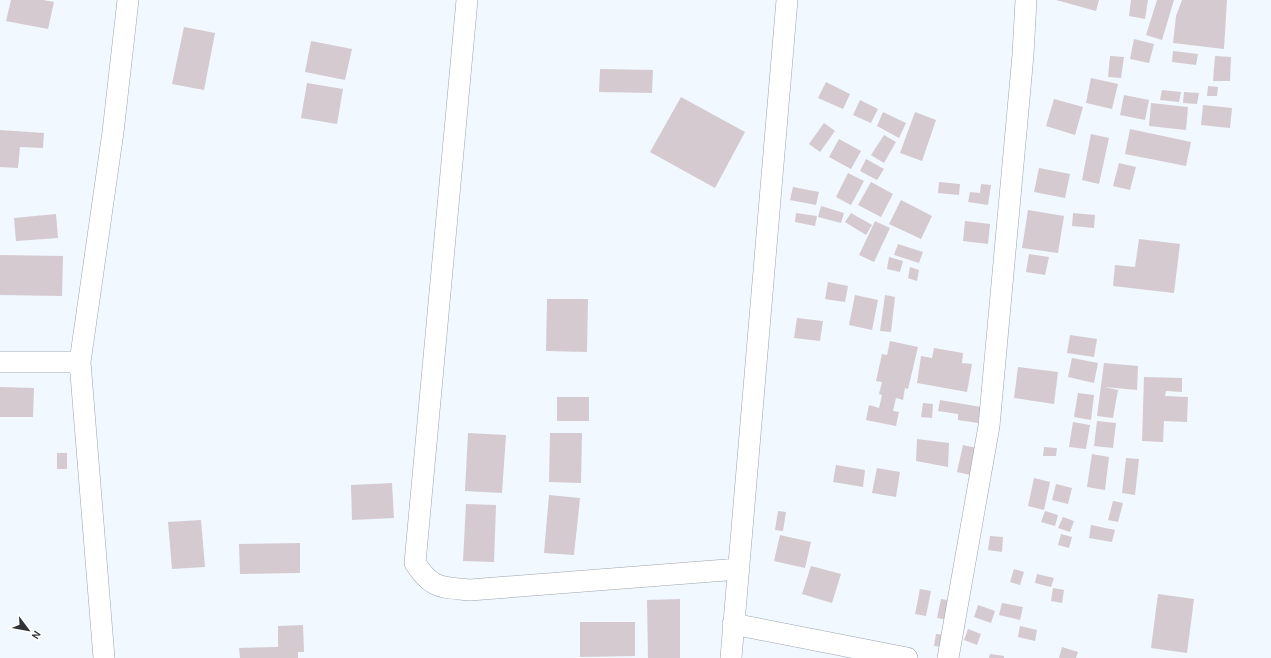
<svg xmlns="http://www.w3.org/2000/svg" width="1271" height="658" viewBox="0 0 1271 658" font-family="Karla,sans-serif">
	<style>
		.building { fill: #d5cad0 }
		.lines { fill: none; stroke-linecap: round; stroke-linejoin: round }
		.minor-casing { stroke: #9ca3ac; stroke-width: 22 }
		.minor { stroke: #fff; stroke-width: 21 }
	</style>
	<rect width="100%" height="100%" fill="#f1f8ff"/>
	<!-- building -->
	<path class="building" d="M11,0H43L54,2L48,29L6,21Z
		M1056,0H1099L1096,11Z
		M1131,0H1148L1145,19L1129,16Z
		M1157,0H1174L1162,40L1146,35Z
		M1182,0H1227L1224,49L1173,43L1176,16Z
		M184,27L215,33L204,90L172,84Z
		M1134,39L1154,44L1149,63L1130,59Z
		M311,41L352,49L345,80L305,72Z
		M1173,51L1198,54L1196,65L1172,62Z
		M1110,56L1124,57L1121,78L1108,77Z
		M1215,56L1231,57L1230,81H1213Z
		M600,69L653,70L652,93L599,92Z
		M1091,78L1118,84L1112,109L1086,103Z
		M826,82L850,94L843,109L818,98Z
		M307,83L343,89L337,124L301,118Z
		M1208,86L1218,87L1217,96H1207Z
		M1162,90L1181,92L1179,102L1160,100Z
		M1184,92L1199,93L1197,104L1183,103Z
		M1124,95L1149,100L1145,120L1120,115Z
		M681,97L745,132L715,188L650,152Z
		M1054,99L1083,107L1075,135L1046,126Z
		M860,100L878,109L871,123L853,115Z
		M1151,103L1188,107L1186,130L1149,126Z
		M1203,105L1232,108L1230,128L1201,125Z
		M883,112L906,123L899,138L877,126Z
		M915,112L936,120L922,161L900,153Z
		M824,123L835,131L820,152L809,144Z
		M1130,129L1191,142L1186,166L1125,154Z
		M0,130L44,133L43,148L20,147L18,168L0,167Z
		M1091,134L1109,138L1099,184L1082,180Z
		M884,135L896,142L884,163L871,155Z
		M839,139L861,151L851,169L829,157Z
		M866,159L884,169L877,180L860,171Z
		M1119,163L1136,167L1130,190L1113,186Z
		M1039,168L1070,174L1065,198L1034,192Z
		M848,173L864,181L851,205L836,197Z
		M871,182L893,194L881,217L858,205Z
		M939,182L960,184L959,195L938,193Z
		M981,184L991,185L988,205L968,202L970,192L980,193Z
		M793,187L819,192L816,205L790,200Z
		M901,200L932,216L921,239L889,224Z
		M821,206L844,213L841,223L818,217Z
		M1028,210L1064,216L1058,253L1022,248Z
		M796,213L817,216L815,226L795,222Z
		M851,213L872,225L866,235L845,222Z
		M1073,213L1095,215L1094,228L1072,226Z
		M56,214L58,238L16,241L14,218Z
		M875,221L890,228L874,262L859,255Z
		M965,221L990,224L988,244L963,241Z
		M1139,239L1180,244L1174,293L1113,286L1115,265L1135,267Z
		M898,244L923,252L919,263L894,255Z
		M1029,254L1049,257L1045,275L1026,272Z
		M0,255L63,256L62,296L0,295Z
		M889,257L903,261L900,272L887,269Z
		M910,267L919,270L917,281L908,278Z
		M828,282L848,286L845,302L825,299Z
		M855,295L878,300L872,330L849,325Z
		M885,295L895,297L891,332L880,331Z
		M547,299H588L587,352L546,351Z
		M797,318L823,321L820,341L794,338Z
		M1070,335L1097,339L1094,357L1067,353Z
		M890,341L918,347L908,389L905,388L903,400L896,398L893,411L899,412L896,426L866,420L869,405L879,408L882,395L879,394L882,382L876,381L882,354L887,355Z
		M934,348L963,353L962,363L972,364L967,392L917,383L921,356L932,358Z
		M1072,358L1098,363L1094,383L1068,377Z
		M1104,363L1138,366L1137,390L1104,387L1118,390L1113,418L1097,416Z
		M1018,367L1058,372L1054,404L1014,398Z
		M1144,377L1182,378V392L1166,391L1165,396L1188,397L1187,422L1164,421L1163,442L1142,441Z
		M0,387L34,388L33,417H0Z
		M1078,393L1094,395L1091,420L1074,417Z
		M557,397H589V421H557Z
		M940,400L981,407L978,423L958,420V414L938,411Z
		M923,403L933,404L932,418L921,417Z
		M1097,421L1116,423L1113,448L1094,446Z
		M1073,422L1090,425L1086,449L1069,447Z
		M468,433L506,435L502,493L465,491Z
		M550,433H582L581,483L549,482Z
		M917,439L949,443L948,467L916,461Z
		M963,445L977,448L970,475L957,472Z
		M1044,447L1057,448L1056,456H1043Z
		M57,453H67V469H57Z
		M1092,454L1109,457L1105,490L1087,487Z
		M1126,458L1139,459L1135,495L1122,493Z
		M836,465L865,470L863,487L833,482Z
		M877,468L900,472L896,497L872,493Z
		M1034,478L1050,482L1044,510L1028,506Z
		M392,483L394,518L352,520L351,485Z
		M1056,484L1072,488L1068,504L1052,500Z
		M549,495L580,498L574,555L544,553Z
		M1113,501L1123,503L1118,522L1108,520Z
		M466,504L496,505L494,562L463,561Z
		M778,511L786,512L783,531L775,530Z
		M1045,511L1058,515L1055,526L1041,522Z
		M1063,517L1074,521L1070,532L1058,528Z
		M201,520L205,567L172,569L168,522Z
		M1091,525L1115,530L1112,542L1089,538Z
		M1061,534L1072,537L1069,548L1058,545Z
		M780,535L811,542L805,568L774,561Z
		M990,536L1003,537L1002,552L988,550Z
		M300,543V573L240,574L239,544Z
		M811,566L841,574L832,603L802,594Z
		M1014,569L1024,572L1020,585L1010,582Z
		M1037,574L1054,578L1051,587L1035,583Z
		M1053,588L1064,590L1062,603L1051,601Z
		M920,589L931,591L926,616L915,614Z
		M1158,594L1194,599L1187,653L1151,648Z
		M680,599V658H648L647,600Z
		M941,599L953,601L950,620L937,618Z
		M1002,603L1023,607L1020,620L999,615Z
		M978,605L995,611L991,623L974,617Z
		M580,622H635V656L580,657Z
		M303,625L304,652H298V658H240L239,648L278,647V626Z
		M1020,626L1037,630L1035,641L1018,637Z
		M968,629L981,634L977,645L964,640Z
		M936,634L945,635L944,647L934,646Z
		M1062,647L1078,652L1076,658H1059Z
		M990,654L1004,656V658H989Z"/>
	<g class="lines">
		<defs>
			<path id="minor" d="M467,0L415,563C432,589 440,587 470,590L739,569
				M0,362H80L113,132L128,0
				M80,362L104,658
				M733,624L907,658
				M731,658L787,0
				M948,658L989,426L1023,55L1026,0"/>
		</defs>
		<!-- minor casing -->
		<use href="#minor" class="minor-casing"/>
		<!-- minor -->
		<use href="#minor" class="minor"/>
	</g>
	<!-- north arrow -->
	<g transform="translate(28 630) rotate(122)" stroke="#ffffff" stroke-width="3" paint-order="stroke">
	<path d="M0-3L7 15L0 10L-7 15Z" fill="#2f3236"/>
	<text y="-6" font-size="11" font-weight="bold" text-anchor="middle" fill="#2f3236">N</text>
	</g>
</svg>
